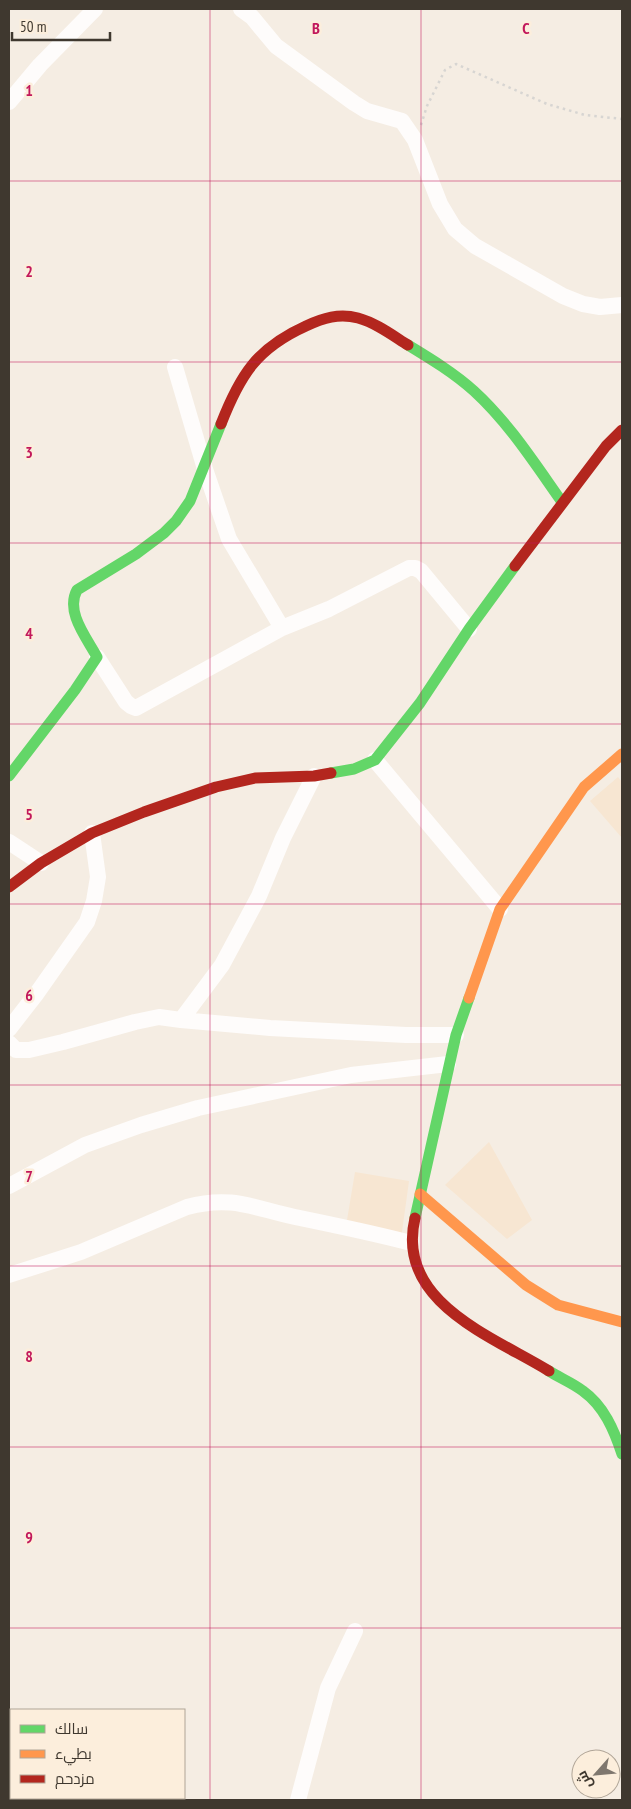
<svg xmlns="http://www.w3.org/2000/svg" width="631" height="1809" viewBox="0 0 631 1809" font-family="'PT Sans Narrow',Cairo,sans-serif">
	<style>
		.built { fill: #f7e6d2 }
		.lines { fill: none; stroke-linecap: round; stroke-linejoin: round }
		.path { stroke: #d7d5d2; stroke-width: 2.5; stroke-dasharray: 2.5 4; stroke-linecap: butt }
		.street { stroke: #fefcfb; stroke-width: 16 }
		.fast { stroke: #63d668; stroke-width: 11 }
		.slow { stroke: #ff974d; stroke-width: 11 }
		.jam { stroke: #b3261e; stroke-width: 11 }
		.grid { fill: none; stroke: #c2185b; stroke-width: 1; stroke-opacity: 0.55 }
		.grid-label { font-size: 16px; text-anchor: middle; font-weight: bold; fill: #c2185b; stroke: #fceedc; stroke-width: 5; stroke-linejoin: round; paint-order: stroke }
	</style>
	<rect width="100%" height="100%" fill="#f5ede3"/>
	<!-- built -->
	<path class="built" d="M618,777L622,782V838L590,801Z
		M489,1142L532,1220L507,1239L445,1185Z
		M355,1172L409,1181L401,1239L346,1226Z"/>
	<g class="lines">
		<!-- path -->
		<path class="path" d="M421,125L427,106L445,70L456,64L547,104L585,115L622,119"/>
		<!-- street -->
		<path class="street" d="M241,9L252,17L276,46L354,103L367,111L402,121L415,140L440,204L455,229L475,246L563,296L583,304L600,307L622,305
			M9,102L40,65L95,9
			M175,367L205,469L229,539L282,628L329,609L409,568H415L421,571L469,629
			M97,657L126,702L131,706L136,708L282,628
			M375,760L500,909
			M314,776L283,838L259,896L222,965L181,1020L270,1028L406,1035H456
			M9,842L41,863
			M9,1029L37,993L87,922L94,901L98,877L92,833
			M9,1043L16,1050H29L63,1042L135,1022L159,1017L181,1020
			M9,1186L85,1145L141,1125L198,1108L351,1075L448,1064
			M9,1275L81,1252L187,1207C232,1195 253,1208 295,1217C334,1225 373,1233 411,1243
			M298,1800L328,1688L355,1631"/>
		<!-- fast -->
		<path class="fast" d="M408,345C431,359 454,373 474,391C509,423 535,464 562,502
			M331,773L354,769L375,760L420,703L469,629L515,566
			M9,776L75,690L97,657C87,638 65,612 77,590L136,554L164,533L176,521L190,501L221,424
			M415,1218L456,1035L469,998
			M549,1371C560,1378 573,1383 583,1391C604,1406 614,1430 622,1454"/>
		<!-- slow -->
		<path class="slow" d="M469,998L500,909L584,787L622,754
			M420,1194L526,1285L558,1305L622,1322"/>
		<!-- jam -->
		<path class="jam" d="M221,424C240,375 257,348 306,326C323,318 339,313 358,318C376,323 392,335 408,345
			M515,566L606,446L622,430
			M9,887L41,863L92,833L144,812L216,787L255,778L314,776L331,773
			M415,1218C395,1302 492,1336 549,1371"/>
	</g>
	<!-- grid -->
	<path class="grid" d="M210,9V1800M421,9V1800M9,181H622M9,362H622M9,543H622M9,724H622M9,904H622M9,1085H622M9,1266H622M9,1447H622M9,1628H622"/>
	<g class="grid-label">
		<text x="316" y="34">B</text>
		<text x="526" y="34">C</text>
		<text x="29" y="96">1</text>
		<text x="29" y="277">2</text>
		<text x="29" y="458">3</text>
		<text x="29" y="639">4</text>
		<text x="29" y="820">5</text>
		<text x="29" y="1001">6</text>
		<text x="29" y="1182">7</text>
		<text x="29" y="1362">8</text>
		<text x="29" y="1543">9</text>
	</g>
	<!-- border -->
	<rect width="631" height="1809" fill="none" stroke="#3f382f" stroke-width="20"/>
	<!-- legend -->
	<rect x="10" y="1709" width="175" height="90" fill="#fceedc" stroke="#b0a597"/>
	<rect x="20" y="1725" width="25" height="8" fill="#63d668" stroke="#b0a597"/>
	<text x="55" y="1734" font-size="15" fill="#3f382f">سالك</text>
	<rect x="20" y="1750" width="25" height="8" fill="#ff974d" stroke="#b0a597"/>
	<text x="55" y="1759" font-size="15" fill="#3f382f">بطيء</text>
	<rect x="20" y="1775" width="25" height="8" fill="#b3261e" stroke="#b0a597"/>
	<text x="55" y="1784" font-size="15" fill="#3f382f">مزدحم</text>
	<!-- north arrow -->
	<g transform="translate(596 1774) rotate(243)"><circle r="24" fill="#fceedc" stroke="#b0a597"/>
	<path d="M0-4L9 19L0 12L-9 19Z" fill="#7f776e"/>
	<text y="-8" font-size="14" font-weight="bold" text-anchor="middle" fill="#3f382f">ش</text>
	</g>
	<!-- scale -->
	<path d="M12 32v8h98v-8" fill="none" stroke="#3f382f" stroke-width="2.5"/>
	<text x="20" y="32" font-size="15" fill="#3f382f" stroke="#fceedc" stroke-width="4" paint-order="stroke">50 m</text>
</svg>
